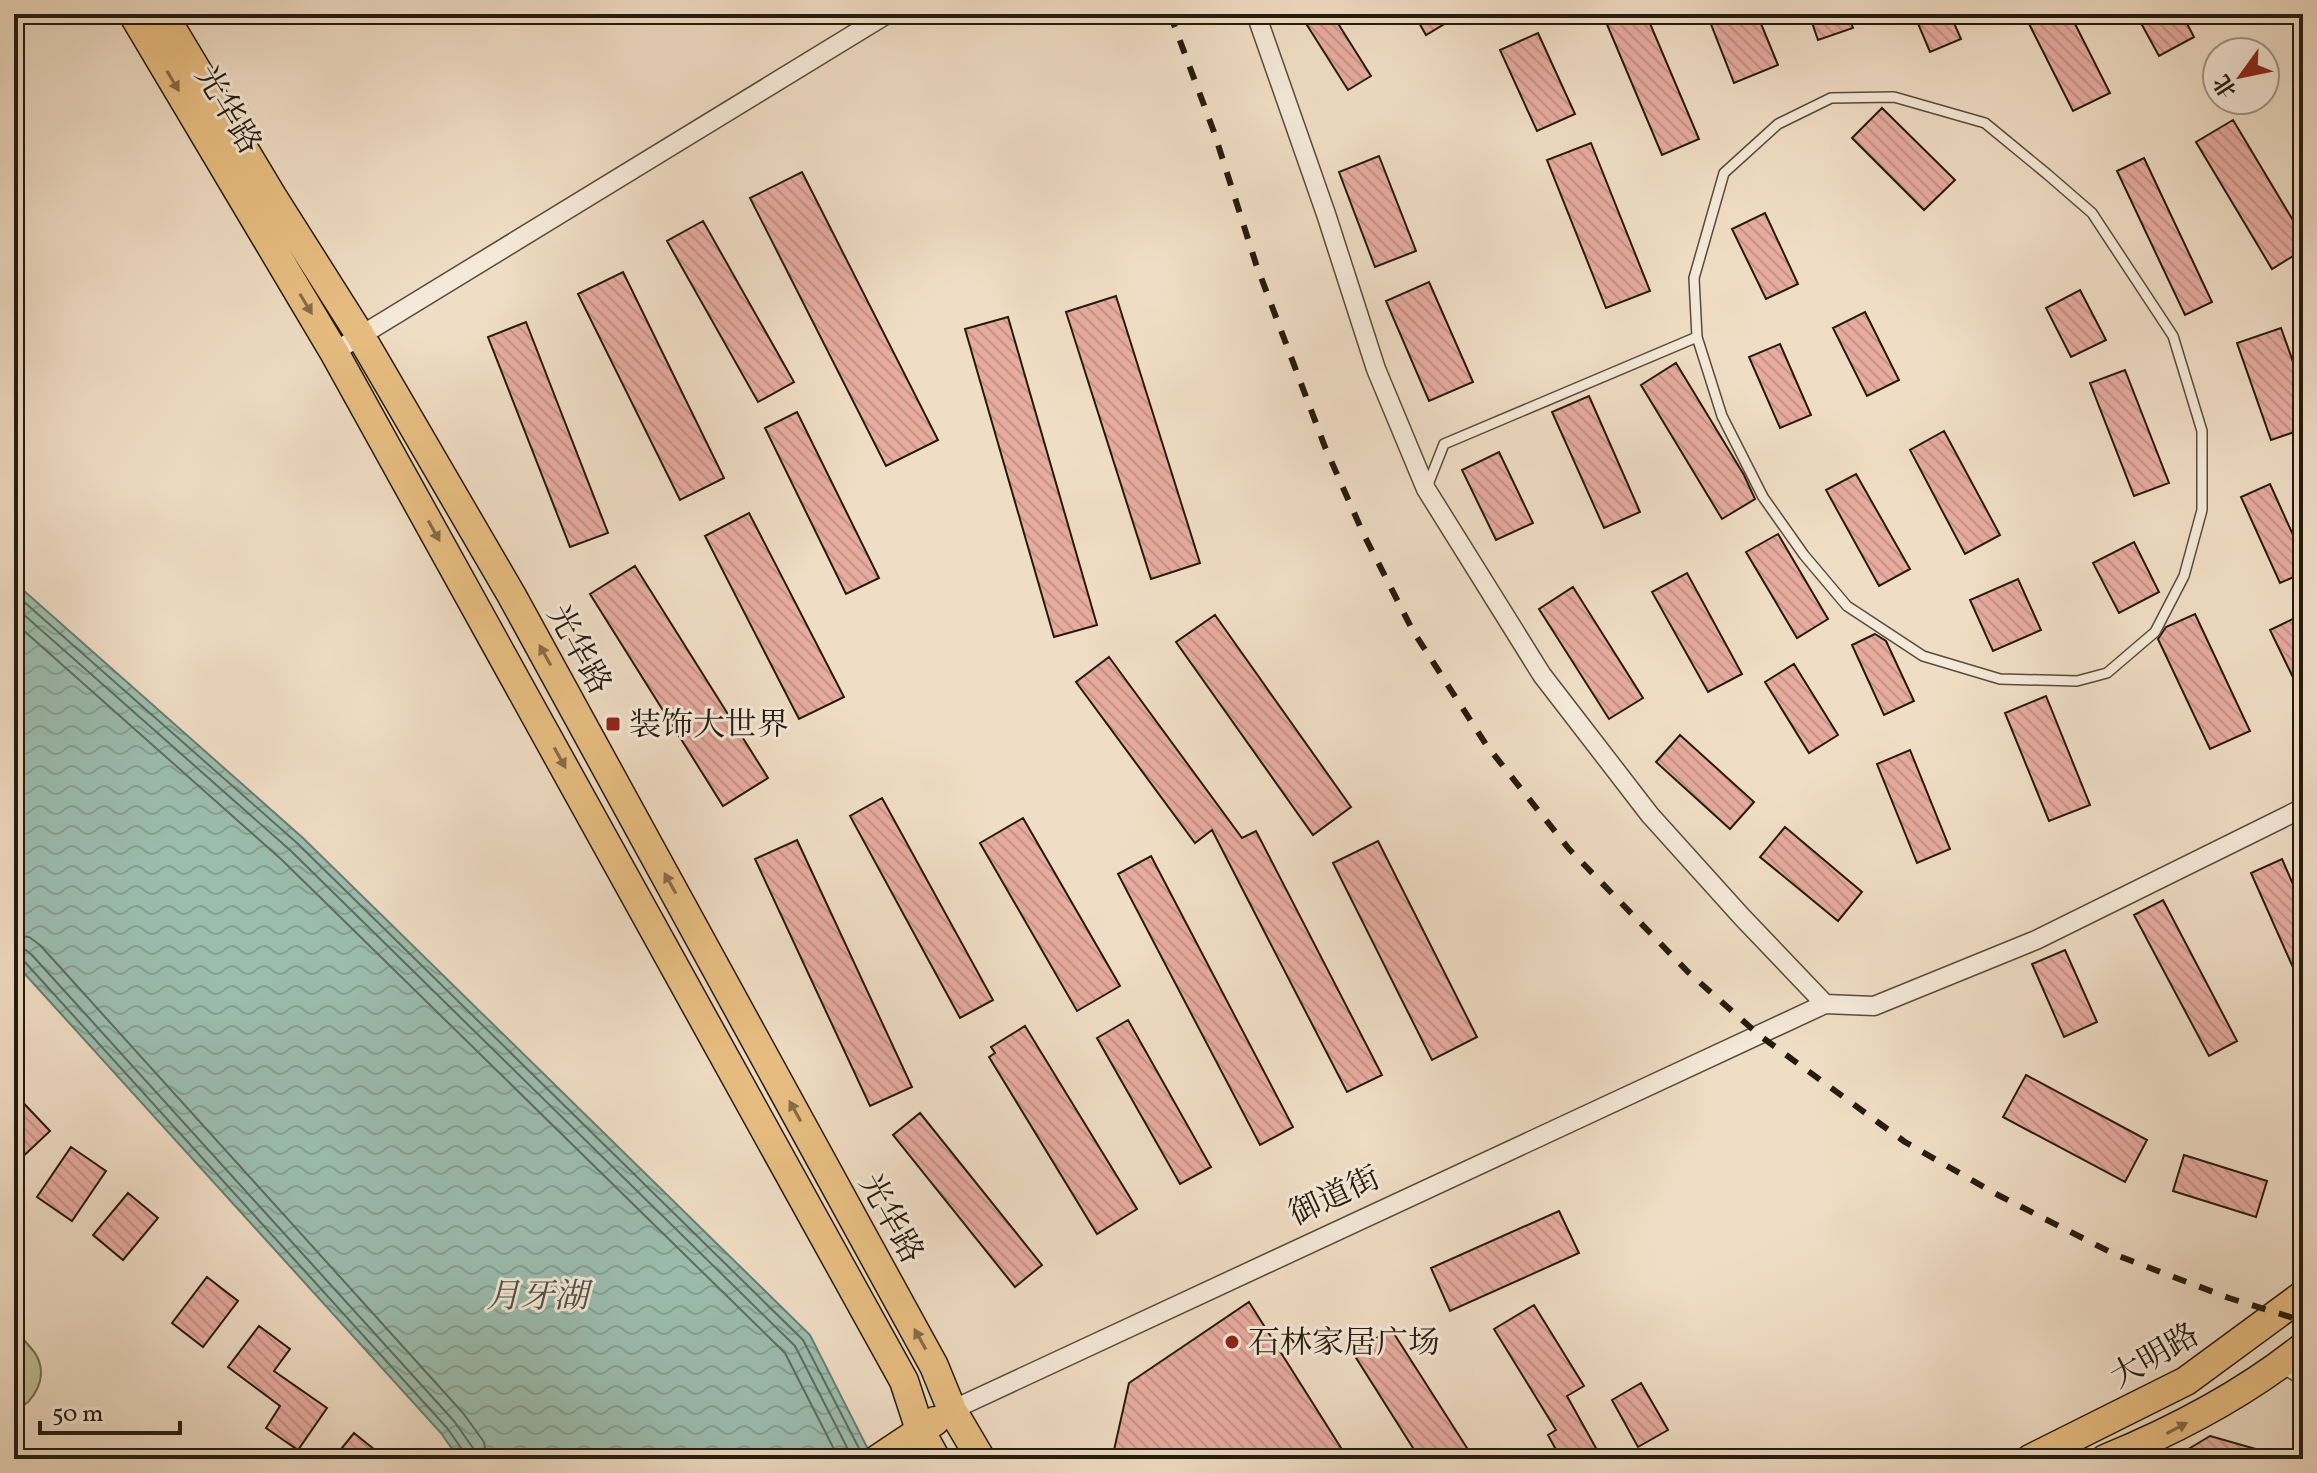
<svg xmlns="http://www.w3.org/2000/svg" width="2317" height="1473" viewBox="0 0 2317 1473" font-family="Vollkorn,'Noto Serif SC',serif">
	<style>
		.pitch { fill: #bdc092; stroke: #706e50; stroke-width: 2 }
		.water { fill: url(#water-waves); stroke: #6b7c6f; stroke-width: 2 }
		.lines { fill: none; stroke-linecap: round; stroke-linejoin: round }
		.shore { stroke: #606c5f; stroke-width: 2 }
		.building { fill: url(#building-back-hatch); stroke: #241b0f; stroke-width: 2 }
		.lane-casing { stroke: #574c3c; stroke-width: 12 }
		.street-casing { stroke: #574c3c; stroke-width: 21 }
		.primary-casing { stroke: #241b0f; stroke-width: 31 }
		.lane { stroke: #f5e9d9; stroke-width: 9 }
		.street { stroke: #f5e9d9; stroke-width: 18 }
		.primary { stroke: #e8be82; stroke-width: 28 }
		.rail { stroke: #241b0f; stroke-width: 6; stroke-dasharray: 14 14; stroke-linecap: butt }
		.oneway { fill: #866c48 }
		.poi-dot { fill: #8f2418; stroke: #f5e9d9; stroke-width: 3 }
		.labels { text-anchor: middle; stroke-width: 6; stroke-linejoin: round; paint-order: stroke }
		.street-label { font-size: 32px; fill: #241b0f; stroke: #f5e9d9 }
		.poi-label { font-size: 32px; fill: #241b0f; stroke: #f5e9d9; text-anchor: start }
		.water-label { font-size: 34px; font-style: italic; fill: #4e5447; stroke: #f5e9d9 }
	</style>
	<defs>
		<pattern id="water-waves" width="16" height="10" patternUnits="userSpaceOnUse" patternTransform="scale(2)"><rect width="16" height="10" fill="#9bbdaf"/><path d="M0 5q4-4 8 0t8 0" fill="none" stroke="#85a295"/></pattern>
		<pattern id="building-back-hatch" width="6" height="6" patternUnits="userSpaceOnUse" patternTransform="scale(2)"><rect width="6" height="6" fill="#e7ab9f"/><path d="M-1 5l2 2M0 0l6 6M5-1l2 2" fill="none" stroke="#c69388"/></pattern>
	</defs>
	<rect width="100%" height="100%" fill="#f0ddc5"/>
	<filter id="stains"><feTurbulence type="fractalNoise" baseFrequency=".0025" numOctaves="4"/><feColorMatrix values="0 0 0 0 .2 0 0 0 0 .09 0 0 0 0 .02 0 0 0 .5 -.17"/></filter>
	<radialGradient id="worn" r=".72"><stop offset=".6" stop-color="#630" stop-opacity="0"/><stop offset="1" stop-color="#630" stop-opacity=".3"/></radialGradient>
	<!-- pitch -->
	<path class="pitch" d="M14,1329C21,1337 29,1345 35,1353C49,1375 36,1402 14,1411Z"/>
	<!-- water -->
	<path class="water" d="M14,582L303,838L810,1335L873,1459H459L441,1433L14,962Z"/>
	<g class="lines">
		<!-- shore -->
		<path class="shore" d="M14,593L297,843L803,1340L863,1456
			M14,606L291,851L795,1346L853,1459
			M14,622L282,860L785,1353L839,1459
			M14,935L29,937L40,945L463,1413L484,1442L487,1459
			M14,947L24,949L31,954L454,1421L473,1448L475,1459
			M14,957L23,960L447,1428L464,1452L465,1459"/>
	</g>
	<!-- building -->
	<path class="building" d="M1300,14H1332L1371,76L1348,90Z
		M1414,14H1461L1426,35Z
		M1626,14H1646L1699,139L1662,155L1606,22Z
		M1707,14H1757L1778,65L1734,83Z
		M1809,14H1848L1853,28L1818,40Z
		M1914,14H1950L1961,39L1930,52Z
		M2024,14H2070L2110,93L2073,111Z
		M2136,14H2182L2194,37L2159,56Z
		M1538,33L1575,114L1537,131L1500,50Z
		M1882,108L1955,180L1924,210L1852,138Z
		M2233,120L2303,237V250L2272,269L2196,142Z
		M1591,143L1650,291L1606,308L1547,160Z
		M1379,156L1416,251L1375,267L1339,172Z
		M2144,158L2212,302L2185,315L2117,171Z
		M802,172L938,440L886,466L750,198Z
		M1765,213L1798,284L1766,299L1732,229Z
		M703,221L794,382L758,402L667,241Z
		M623,272L724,478L680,500L578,294Z
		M1429,282L1473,382L1429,401L1386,301Z
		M2080,290L2106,340L2071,357L2046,308Z
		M1116,296L1200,563L1151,579L1066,312Z
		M1865,312L1899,380L1867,396L1833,328Z
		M1008,317L1097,625L1054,637L965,329Z
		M526,322L608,533L570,547L488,337Z
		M2281,328L2303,390V429L2271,440L2237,343Z
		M1780,344L1811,415L1780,428L1749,357Z
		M1676,363L1744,475L1755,499L1722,519L1641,385Z
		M2125,370L2169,483L2134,496L2090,383Z
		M1589,396L1640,512L1604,528L1552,412Z
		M797,412L879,578L846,594L765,428Z
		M1944,431L2000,535L1965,554L1910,450Z
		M1499,452L1533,523L1496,540L1462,470Z
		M1856,474L1910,569L1879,586L1826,490Z
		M2270,484L2303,557V573L2280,583L2241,497Z
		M749,513L844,697L799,719L705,536Z
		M1778,534L1828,619L1797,638L1746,552Z
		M2134,542L2159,592L2119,613L2093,563Z
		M635,566L768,778L723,806L590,594Z
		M1687,573L1742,674L1708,692L1652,592Z
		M2018,579L2041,630L1993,651L1970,600Z
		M1573,587L1643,698L1609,719L1539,609Z
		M2195,614L2250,731L2210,749L2158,639L2166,627Z
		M2303,614V698L2270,630Z
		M1215,615L1351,807L1313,835L1176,642Z
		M1875,634L1886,641L1914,701L1884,715L1852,645Z
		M1109,657L1242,838L1256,831L1382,1075L1347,1092L1212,830L1195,843L1076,682Z
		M1794,664L1838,735L1809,753L1765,682Z
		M2046,696L2090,805L2049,821L2005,713Z
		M1680,735L1754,802L1730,829L1656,762Z
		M1910,750L1950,849L1917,863L1877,764Z
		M882,798L993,1000L960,1018L850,816Z
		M1023,818L1120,986L1077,1011L980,843Z
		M1785,827L1862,892L1838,921L1760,857Z
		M797,840L912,1087L870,1106L755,859Z
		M1378,841L1477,1037L1432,1060L1333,863Z
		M1151,856L1293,1127L1260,1145L1118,874Z
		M2282,859L2303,907V990L2251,873Z
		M2163,900L2237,1041L2209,1056L2134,915Z
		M2065,950L2097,1022L2064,1037L2032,964Z
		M1128,1020L1211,1167L1180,1184L1097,1038Z
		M1025,1026L1137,1209L1097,1234L989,1057L995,1053L991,1047Z
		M2026,1075L2147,1140L2125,1182L2003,1117Z
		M14,1093L50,1131L14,1165Z
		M920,1113L1042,1265L1015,1287L893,1135Z
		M71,1147L106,1171L72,1221L37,1197Z
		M2184,1155L2267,1181L2256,1217L2173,1191Z
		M128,1193L158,1218L123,1260L93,1235Z
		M1559,1211L1579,1253L1450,1311L1431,1268Z
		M207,1277L238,1301L203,1347L172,1323Z
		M1249,1302L1348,1459H1112L1129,1383Z
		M1534,1305L1584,1386L1567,1396L1602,1459H1561L1548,1435L1556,1430L1494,1329Z
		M259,1326L290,1349L274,1371L327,1408L298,1450L266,1428L280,1406L228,1367Z
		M1391,1329L1474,1459H1420L1353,1353Z
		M1641,1383L1668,1430L1638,1447L1612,1400Z
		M354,1433L386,1459H333Z
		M2210,1436L2277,1455V1459H2172Z"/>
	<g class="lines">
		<defs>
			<path id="lane" d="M1894,97L1985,123L2047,174L2092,213L2173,336L2202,431V510L2184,576L2155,632L2107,673L2077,681L2000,679L1923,656L1847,606L1804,555L1763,497L1722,416L1697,337L1694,278L1724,173L1778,124L1831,98Z
				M1427,487L1444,444L1697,337"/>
			<path id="street" d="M1256,14L1326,214L1376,369L1426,489L1542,675L1650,815L1742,917L1825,1004L1874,1006L2036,940L2303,808
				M334,352L887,14
				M2283,1363L2303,1376
				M952,1410L1825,1004"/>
			<path id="primary" d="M133,14L334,352L904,1381L920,1430L936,1459
				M163,14L272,196L360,335L512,596L934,1366L952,1410L981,1459
				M878,1459L935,1421
				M2030,1459L2186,1381L2303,1295
				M2105,1459C2176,1430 2243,1395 2303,1347"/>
		</defs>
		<!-- lane casing -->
		<use href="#lane" class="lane-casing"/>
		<!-- street casing -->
		<use href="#street" class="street-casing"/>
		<!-- primary casing -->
		<use href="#primary" class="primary-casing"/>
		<!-- lane -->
		<use href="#lane" class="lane"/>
		<!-- street -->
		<use href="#street" class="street"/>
		<!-- primary -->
		<use href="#primary" class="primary"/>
		<!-- rail -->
		<path class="rail" d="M1170,14L1214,132L1256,264L1325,447L1363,533L1413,631L1487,746L1569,849L1688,972L1759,1035L1905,1142L1998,1195L2116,1255L2229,1298L2303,1321"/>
	</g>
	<!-- one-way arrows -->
	<defs><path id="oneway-solid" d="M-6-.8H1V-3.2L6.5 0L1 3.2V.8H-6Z" transform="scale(2)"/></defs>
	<g class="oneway">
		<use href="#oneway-solid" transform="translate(173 81) rotate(59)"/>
		<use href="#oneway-solid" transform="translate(306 304) rotate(59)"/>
		<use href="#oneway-solid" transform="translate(434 531) rotate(61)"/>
		<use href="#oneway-solid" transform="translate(545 655) rotate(-119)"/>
		<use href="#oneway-solid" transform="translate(560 758) rotate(61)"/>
		<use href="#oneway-solid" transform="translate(670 883) rotate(-119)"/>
		<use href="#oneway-solid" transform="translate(795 1111) rotate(-119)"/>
		<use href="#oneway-solid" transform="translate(920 1339) rotate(-119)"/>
		<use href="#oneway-solid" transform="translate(2177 1428) rotate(-28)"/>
	</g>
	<!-- markers -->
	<g class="poi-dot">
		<rect x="605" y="716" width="16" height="16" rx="4"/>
		<circle cx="1232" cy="1342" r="8"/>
	</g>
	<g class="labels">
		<!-- street labels -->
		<g class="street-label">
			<text transform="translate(229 109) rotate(59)" y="11">光华路</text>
			<text transform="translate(580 649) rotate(61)" y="11">光华路</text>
			<text transform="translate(1334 1195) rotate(-25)" y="11">御道街</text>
			<text transform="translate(892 1218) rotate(61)" y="11">光华路</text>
			<text transform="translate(2154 1355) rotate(-30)" y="11">大明路</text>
		</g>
		<!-- poi labels -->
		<g class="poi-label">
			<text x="629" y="735">装饰大世界</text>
			<text x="1248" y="1353">石林家居广场</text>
		</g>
		<!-- water labels -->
		<g class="water-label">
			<text x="537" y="1307">月牙湖</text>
		</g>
	</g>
	<!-- margin -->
	<rect width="2317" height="1473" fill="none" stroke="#f0ddc5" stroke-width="48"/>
	<rect x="16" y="16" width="2285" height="1441" fill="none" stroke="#241b0f" stroke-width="4"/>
	<rect x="24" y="24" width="2269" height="1425" fill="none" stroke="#241b0f" stroke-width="2"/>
	<!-- north arrow -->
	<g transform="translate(2241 76) rotate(237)"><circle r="38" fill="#f5e9d9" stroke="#a19788" stroke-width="2"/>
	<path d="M0-6L14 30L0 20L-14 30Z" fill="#8f2418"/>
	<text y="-12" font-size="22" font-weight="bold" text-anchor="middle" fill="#241b0f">北</text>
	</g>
	<!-- scale -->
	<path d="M40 1421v12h140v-12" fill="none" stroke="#241b0f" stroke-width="4"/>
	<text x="52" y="1421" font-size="24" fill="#241b0f" stroke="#f5e9d9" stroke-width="6" paint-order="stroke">50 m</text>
	<rect width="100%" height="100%" filter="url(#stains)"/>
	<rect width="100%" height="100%" fill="url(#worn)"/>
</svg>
